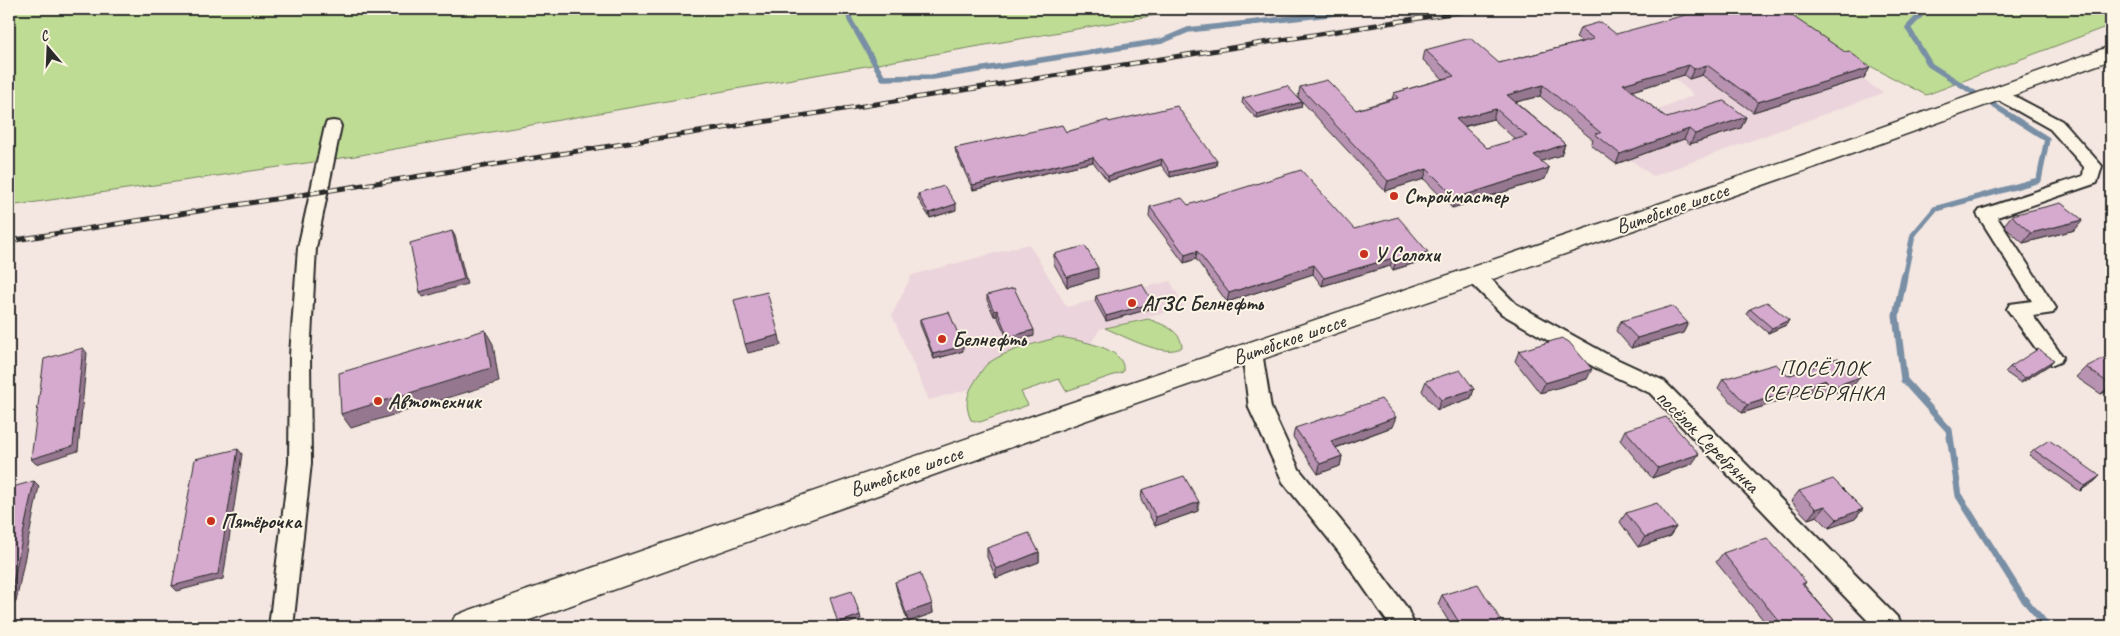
<svg xmlns="http://www.w3.org/2000/svg" width="2120" height="636" viewBox="0 0 2120 636" font-family="Caveat,sans-serif">
	<style>
		.built { fill: #ebd4db }
		.green { fill: #bedc94; stroke: #748460 }
		.lines { fill: none; stroke-linecap: round; stroke-linejoin: round }
		.stream-far1 { stroke: #798fa5; stroke-width: 5.5 }
		.stream { stroke: #798fa5; stroke-width: 7 }
		.street-casing { stroke: #2b2b2b; stroke-width: 4 }
		.primary-casing { stroke: #2b2b2b; stroke-width: 3 }
		.street { fill: #fcf5e5; fill-rule: evenodd }
		.primary { fill: #fcf5e5; fill-rule: evenodd }
		.rail-casing { stroke: #2b2b2b; stroke-width: 5 }
		.rail { stroke: #fcf5e5; stroke-width: 3; stroke-dasharray: 9; stroke-linecap: butt }
		.wall { fill: #b792b1; stroke: #2b2b2b; fill-rule: evenodd }
		.shaded-wall { fill: #957790; stroke: #2b2b2b }
		.building { fill: #d5aace; stroke: #2b2b2b; fill-rule: evenodd }
		.poi-dot { fill: #c8321e; stroke: #fcf5e5; stroke-width: 2 }
		.labels { text-anchor: middle; stroke-width: 4; stroke-linejoin: round; paint-order: stroke }
		.poi-label { font-size: 21px; font-weight: bold; fill: #2b2b2b; stroke: #fcf5e5; text-anchor: start }
		.street-label { font-size: 21px; fill: #2b2b2b; stroke: #fcf5e5 }
		.neighbourhood-label { font-size: 22px; letter-spacing: 1px; fill: #2b2b2b; stroke: #fcf5e5 }
	</style>
	<rect width="100%" height="100%" fill="#f4e6e0"/>
	<filter id="ink" filterUnits="userSpaceOnUse"><feTurbulence type="fractalNoise" baseFrequency=".02" numOctaves="2"/><feDisplacementMap in="SourceGraphic" scale="10" xChannelSelector="R" yChannelSelector="G"/><feConvolveMatrix kernelMatrix="1 2 1 2 8 2 1 2 1" color-interpolation-filters="sRGB"/></filter>
	<g filter="url(#ink)">
		<!-- built -->
		<path class="built" d="M1760,11L1883,93L1653,176L1598,136L1694,95L1634,44Z
			M1029,244L1067,307L1170,281L1185,308L1100,329L1091,343L1059,337L986,365L970,389L929,400L892,315L912,275Z"/>
		<!-- green -->
		<path class="green" d="M9,9H1190L355,156L9,206Z
			M1739,9H2111V25L1926,95L1762,10Z
			M1148,319C1162,324 1181,330 1182,347C1165,359 1124,336 1105,328Z
			M1059,337C1076,340 1128,347 1123,372L1066,391L1059,379L1021,392L1028,405L980,422L971,420C965,407 966,395 974,383C978,377 982,369 987,364C1008,349 1035,344 1059,337Z"/>
		<g class="lines">
			<!-- stream-far1 -->
			<path class="stream-far1" d="M848,9L850,20L883,78L933,77L1162,41L1188,30L1329,14L1352,9
				M1904,278L1913,235L1935,209L2039,180L2047,139L1930,65L1908,28L1926,9"/>
			<!-- stream -->
			<path class="stream" d="M1904,277L1896,316L1904,380L1949,430L1959,496L2023,598L2048,627"/>
			<defs>
				<path id="street" d="M1999,88L2062,121L2102,166L2097,183L1997,217L2056,308L2053,313L2033,316L2063,357L2060,362L2053,365L2046,362L2007,309L2010,304L2032,301L1977,214L1980,210L2083,176L2084,167L2050,129L1993,97L1991,93L1993,89Z
					M333,121L339,122L341,126L316,248L310,355L311,463L293,627H269L289,463L290,355L298,248L325,126L327,122Z
					M1475,268L1482,270L1516,304L1610,356L1664,381L1899,619L1902,627H1874L1650,393L1596,368L1502,314L1468,280L1465,275L1468,270Z
					M1252,344L1259,347L1262,352L1271,408L1299,469L1355,538L1407,608L1415,627H1391L1339,552L1283,482L1249,408L1242,352L1245,347Z"/>
				<path id="primary" d="M2111,46V60L1818,166L1087,420L510,627H450L455,616L467,611L1067,404L1800,156Z"/>
			</defs>
			<!-- street casing -->
			<use href="#street" class="street-casing"/>
			<!-- primary casing -->
			<use href="#primary" class="primary-casing"/>
			<!-- street -->
			<use href="#street" class="street"/>
			<!-- primary -->
			<use href="#primary" class="primary"/>
			<defs>
				<path id="rail" d="M9,241L1477,9"/>
			</defs>
			<!-- rail casing -->
			<use href="#rail" class="rail-casing"/>
			<!-- rail -->
			<use href="#rail" class="rail"/>
		</g>
		<!-- wall -->
		<path class="wall" d="M1580,28L1864,78L1753,112L1702,75L1689,79L1684,75L1632,91L1667,118L1746,117L1741,128L1690,144L1684,139L1616,164L1591,145L1593,140L1540,96L1516,102L1565,144L1561,155L1541,161L1545,179L1452,208L1424,179L1385,191L1298,97L1300,87L1356,110L1392,99L1394,93L1443,79L1423,60L1425,50L1499,63L1582,42L1576,38ZM1493,119L1516,140L1487,148L1464,127Z
			M1243,98L1302,102L1301,107L1257,119L1242,103Z
			M1109,122L1216,166L1170,177L1161,165L1108,181L1093,162L973,190L956,153L955,148L1066,132Z
			M918,194L956,210L930,218L918,199Z
			M1188,205L1354,229L1425,260L1393,270L1390,266L1322,286L1313,274L1227,302L1196,259L1184,263L1149,216L1150,207Z
			M2012,215L2075,230L2023,243L2008,230L2004,225Z
			M1054,254L1098,278L1067,287L1054,264Z
			M987,295L1034,336L1009,342L997,316H994L987,300Z
			M1096,296L1153,303V308L1106,321L1095,301Z
			M1750,309L1789,320L1786,325L1768,333L1746,314Z
			M920,319L963,351L934,359L920,324Z
			M1621,321L1688,323L1683,333L1631,348L1616,331Z
			M1519,351L1587,379L1540,393L1515,361Z
			M1838,358L1853,386L1827,395L1819,389L1742,413L1718,388L1723,379L1788,376Z
			M2054,360L2049,365L2021,383L2005,372L2010,367Z
			M2111,362V389L2101,394L2076,377L2086,367Z
			M1426,381L1474,389L1471,398L1437,410L1422,391Z
			M1392,427L1336,448L1342,456L1340,466L1318,474L1293,437L1295,428Z
			M1625,430L1692,464L1652,478L1620,440Z
			M2034,450L2100,476L2095,481L2080,491L2029,455Z
			M1142,490L1198,511L1155,526L1141,500Z
			M1799,491L1863,509L1855,519L1829,528L1817,516L1808,519L1791,501Z
			M1626,513L1676,527L1669,537L1638,547L1620,522Z
			M987,548L1039,552V562L996,578L987,557Z
			M1723,553L1806,582L1804,585L1840,627H1769L1716,562Z
			M895,582L932,604L933,613L908,622L897,591Z
			M1442,595L1505,627H1452L1438,604Z"/>
		<!-- shaded-wall -->
		<path class="shaded-wall" d="M1689,65L1684,75L1619,95L1623,84Z
			M1707,65L1702,75L1689,79L1694,69Z
			M1870,68L1864,78L1753,112L1758,102Z
			M1543,85L1540,96L1504,105L1507,95Z
			M1302,102L1301,107L1257,119V114Z
			M1496,109L1493,119L1453,129L1456,119Z
			M1746,117L1741,128L1690,144L1695,134Z
			M1689,129L1684,139L1616,164L1620,154Z
			M1565,144L1561,155L1530,165L1534,155Z
			M1093,157V162L973,190V185Z
			M1162,159L1161,165L1108,181V176Z
			M1217,161L1216,166L1170,177V172Z
			M1549,168L1545,179L1452,208L1456,198Z
			M1427,169L1424,179L1385,191L1388,181Z
			M956,204V210L930,218L929,213Z
			M2083,220L2075,230L2023,243L2031,233Z
			M452,231L455,236L467,284L423,297L420,292Z
			M1197,251L1196,259L1184,263L1185,255Z
			M1428,252L1425,260L1393,270L1396,261Z
			M1393,258L1390,266L1322,286L1324,278Z
			M1314,265L1313,274L1227,302L1229,293Z
			M1098,268V278L1067,287V277Z
			M1153,303V308L1106,321V316Z
			M997,310V316H994V311Z
			M1789,320L1786,325L1768,333L1772,328Z
			M1688,323L1683,333L1631,348L1637,338Z
			M485,330L493,344L499,382L351,428L341,414Z
			M1034,330V336L1009,342L1008,337Z
			M779,335L781,345L748,353L745,344Z
			M963,346V351L934,359L933,354Z
			M83,348L87,353L78,451L36,464L31,459Z
			M2054,360L2049,365L2021,383L2025,378Z
			M9,369L11,371L9,384Z
			M1592,369L1587,379L1540,393L1545,383Z
			M1860,377L1853,386L1827,395L1833,387Z
			M1826,380L1819,389L1742,413L1747,405Z
			M2111,384V389L2101,394Z
			M1474,389L1471,398L1437,410L1441,400Z
			M1396,417L1392,427L1329,450L1331,441Z
			M238,449L242,454L223,579L177,591L172,586Z
			M1699,454L1692,464L1652,478L1658,468Z
			M1342,456L1340,466L1318,474L1320,464Z
			M2100,476L2095,481L2080,491L2085,486Z
			M34,481L39,486L16,602L9,604V598Z
			M1199,502L1198,511L1155,526L1156,517Z
			M1825,506L1817,516L1808,519L1816,509Z
			M1863,509L1855,519L1829,528L1837,519Z
			M1676,527L1669,537L1638,547L1645,537Z
			M1039,552V562L996,578V569Z
			M932,604L933,613L908,622L906,613Z
			M860,615L861,619L839,627L838,623Z"/>
		<!-- building -->
		<path class="building" d="M1707,9H1782L1845,52L1849,51L1870,68L1758,102L1707,65L1694,69L1689,65L1623,84L1667,118L1724,101L1746,117L1695,134L1689,129L1620,154L1595,134L1601,133L1543,85L1507,95L1565,144L1534,155L1549,168L1456,198L1427,169L1388,181L1300,87L1327,80L1356,110L1398,98L1394,93L1454,76L1425,50L1470,38L1499,63L1594,39L1580,28L1601,22L1616,34ZM1496,109L1527,136L1487,148L1456,119Z
			M1287,86L1302,102L1257,114L1243,98Z
			M1177,106L1217,161L1170,172L1162,159L1108,176L1093,157L973,185L955,148L1062,125L1066,132L1108,120L1109,122Z
			M1301,170L1354,229L1398,217L1428,252L1396,261L1393,258L1324,278L1314,265L1229,293L1197,251L1185,255L1150,207L1182,198L1188,205Z
			M944,186L956,204L929,213L918,194Z
			M2061,203L2083,220L2031,233L2016,220L2012,215Z
			M452,231L464,279L420,292L410,243Z
			M1085,246L1098,268L1067,277L1054,254Z
			M1142,284L1153,303L1106,316L1096,296Z
			M1014,288L1034,330L1008,337L997,310L994,311L987,295Z
			M767,292L779,335L745,344L734,300Z
			M1767,302L1789,320L1772,328L1750,309Z
			M1672,306L1688,323L1637,338L1621,321Z
			M949,312L963,346L933,354L920,319Z
			M485,330L491,368L341,414L339,373Z
			M1562,338L1569,342L1592,369L1545,383L1519,351Z
			M83,348L73,446L31,459L44,359Z
			M2038,349L2054,360L2025,378L2010,367Z
			M1838,358L1860,377L1833,387L1826,380L1747,405L1723,379L1776,364L1788,376Z
			M2104,358L2111,362V385L2086,367Z
			M1460,370L1474,389L1441,400L1426,381Z
			M1381,399L1396,417L1331,441L1342,456L1320,464L1295,428Z
			M1666,417L1699,454L1658,468L1625,430Z
			M2049,440L2100,476L2085,486L2034,450Z
			M238,449L218,574L172,586L195,459Z
			M1184,476L1199,502L1156,517L1142,490Z
			M1833,479L1863,509L1837,519L1825,506L1816,509L1799,491Z
			M34,481L10,598H9V488Z
			M1657,503L1676,527L1645,537L1626,513Z
			M1029,533L1039,552L996,569L987,548Z
			M1767,538L1806,582L1802,584L1840,627H1784L1723,553Z
			M920,573L932,604L906,613L895,582Z
			M1478,584L1505,627H1462L1442,595Z
			M852,591L860,615L838,623L830,598Z"/>
	</g>
	<!-- markers -->
	<g class="poi-dot">
		<circle cx="1394" cy="196" r="5"/>
		<circle cx="1364" cy="254" r="5"/>
		<circle cx="1132" cy="303" r="5"/>
		<circle cx="942" cy="339" r="5"/>
		<circle cx="378" cy="401" r="5"/>
		<circle cx="211" cy="521" r="5"/>
	</g>
	<g class="labels">
		<!-- poi labels -->
		<g class="poi-label">
			<text x="1404" y="203">Строймастер</text>
			<text x="1374" y="261">У Солохи</text>
			<text x="1142" y="310">АГЗС Белнефть</text>
			<text x="952" y="346">Белнефть</text>
			<text x="388" y="408">Автотехник</text>
			<text x="221" y="528">Пятёрочка</text>
		</g>
		<!-- street labels -->
		<g class="street-label">
			<text transform="translate(1672 208) rotate(-19)" y="7">Витебское шоссе</text>
			<text transform="translate(1289 339) rotate(-19)" y="7">Витебское шоссе</text>
			<text transform="translate(1708 441) rotate(45)" y="7">посёлок Серебрянка</text>
			<text transform="translate(906 471) rotate(-19)" y="7">Витебское шоссе</text>
		</g>
		<!-- neighbourhood labels -->
		<g class="neighbourhood-label">
			<text x="1824" y="375">ПОСЁЛОК<tspan x="1824" dy="25">СЕРЕБРЯНКА</tspan></text>
		</g>
	</g>
	<!-- margin -->
	<rect width="2120" height="636" fill="none" stroke="#fcf5e5" stroke-width="30"/>
	<rect x="15" y="15" width="2090" height="606" fill="none" stroke="#2b2b2b" stroke-width="2" filter="url(#ink)"/>
	<!-- north arrow -->
	<g transform="translate(48 48) rotate(341)" stroke="#fcf5e5" stroke-width="4" paint-order="stroke">
	<path d="M0-4L9 19L0 12L-9 19Z" fill="#2b2b2b"/>
	<text y="-8" font-size="14" font-weight="bold" text-anchor="middle" fill="#2b2b2b">С</text>
	</g>
</svg>
